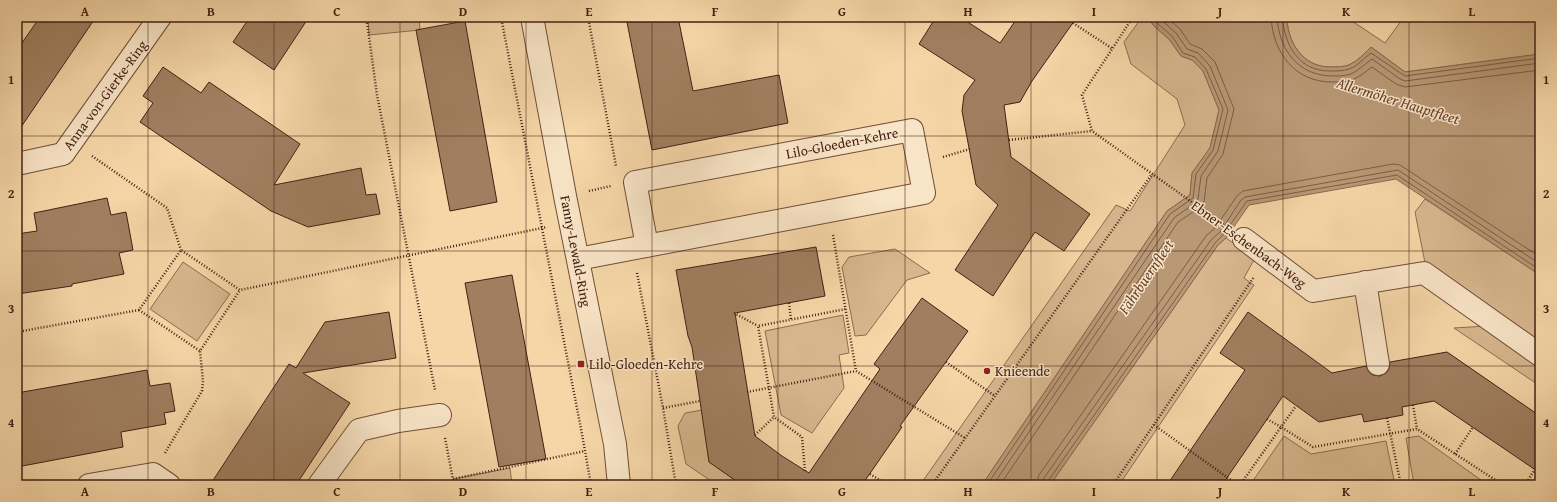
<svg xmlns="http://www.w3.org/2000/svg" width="1557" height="502" viewBox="0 0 1557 502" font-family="'Gentium Book Plus',serif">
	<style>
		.green { fill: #d7b78e; stroke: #8d6c51 }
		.water { fill: #b89875; stroke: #89684e }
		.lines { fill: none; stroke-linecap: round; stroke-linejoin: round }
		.shore { stroke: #7e5c44; stroke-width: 1 }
		.building { fill: #a07f60; stroke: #432014 }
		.street-casing { stroke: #704e39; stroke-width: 24 }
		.path { stroke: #432014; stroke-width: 2.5; stroke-dasharray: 1 2; stroke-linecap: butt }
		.street { stroke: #f8e4c6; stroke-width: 22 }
		.grid { fill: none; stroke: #432014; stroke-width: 1; stroke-opacity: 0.55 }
		.poi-dot { fill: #8f2418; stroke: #f8e4c6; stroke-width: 1.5 }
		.labels { text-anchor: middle; stroke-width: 3; stroke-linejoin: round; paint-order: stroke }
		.street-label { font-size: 14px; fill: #432014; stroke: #f8e4c6 }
		.poi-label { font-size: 14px; fill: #432014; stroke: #f8e4c6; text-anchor: start }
		.water-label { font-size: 15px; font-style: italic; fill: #664431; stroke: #f8e4c6 }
		.neatline { fill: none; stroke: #432014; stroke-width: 1.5 }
		.grid-label { font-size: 13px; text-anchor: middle; font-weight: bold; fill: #432014 }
	</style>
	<rect width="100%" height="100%" fill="#f5d6a7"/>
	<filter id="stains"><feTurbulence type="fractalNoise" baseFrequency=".005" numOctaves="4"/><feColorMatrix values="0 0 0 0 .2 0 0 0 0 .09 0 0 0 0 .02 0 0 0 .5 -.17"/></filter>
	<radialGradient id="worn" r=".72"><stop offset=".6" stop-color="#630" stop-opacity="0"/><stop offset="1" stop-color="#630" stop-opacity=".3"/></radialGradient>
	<!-- green -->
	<path class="green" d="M368,17H419L420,30L369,35Z
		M1142,17H1147L1155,27L1169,39L1181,56L1192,60L1203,71L1219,110L1210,148L1192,173L1190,195L1167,211L982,485H920L1116,205L1130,211L1185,125L1177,99L1131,64L1124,42Z
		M1283,17H1346L1385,43L1404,17H1540V54L1405,72L1371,47C1364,54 1358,61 1349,65C1343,67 1337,67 1330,67C1304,67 1288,44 1287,19Z
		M1425,199L1540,275V342L1425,263L1415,212Z
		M1226,238L1255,258L1244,278L1254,285L1119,485H1050L1218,245Z
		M895,249L930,273L907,280L866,335L855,336L842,267L849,257Z
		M183,262L230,294L197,341L150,309Z
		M843,315L849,353L839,355L844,388L812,433L781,415L765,331Z
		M1486,326L1540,363V386L1454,328Z
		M702,410L709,462L742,485H717L686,464L678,426L685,413Z
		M1284,436L1311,454L1386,441L1395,485H1250Z
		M1419,436L1488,485H1414L1406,438Z
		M510,468L512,485H454L453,479Z"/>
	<!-- water -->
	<path class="water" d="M1147,17H1283L1287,19C1288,44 1304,67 1330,67C1337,67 1343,67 1349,65C1358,61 1364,54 1371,47L1405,72L1540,54V275L1396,179L1249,205L1226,238L1218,245L1050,485H982L1167,211L1190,195L1192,173L1210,148L1219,110L1203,71L1192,60L1181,56L1169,39L1155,27Z"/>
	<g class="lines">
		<!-- shore -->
		<path class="shore" d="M1271,17C1273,53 1295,82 1332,82C1340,82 1347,82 1354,79C1361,76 1366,71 1372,67L1396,84L1405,87L1540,70
			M1277,17C1279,50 1298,76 1333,76C1339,76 1345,76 1351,74C1359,70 1365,64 1372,59L1400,79L1405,81L1540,63
			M1282,17C1285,45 1298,71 1330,71C1337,71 1343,71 1349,69C1358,66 1364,58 1371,53L1405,76L1540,58
			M987,485L1170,214L1193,198L1196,174L1213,150L1223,109L1206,69L1195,57L1183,53L1172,36L1158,24L1152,17
			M993,485L1174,218L1195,203L1198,199L1201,176L1218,151L1228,110L1210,66L1198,53L1187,49L1176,33L1158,17
			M1000,485L1178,222L1199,208L1204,202L1207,178L1223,154L1234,109L1215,62L1202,49L1190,44L1180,29L1166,17
			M1036,485L1039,475L1206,236L1215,228L1237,196L1243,191L1393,164L1400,165L1540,257
			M1042,485L1044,478L1211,240L1220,232L1241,200L1245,197L1398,170L1540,264
			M1047,485L1048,481L1215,243L1223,235L1247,201L1397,175L1540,270"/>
	</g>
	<!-- building -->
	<path class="building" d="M40,17H96L17,133V50Z
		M250,17H309L274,70L233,42Z
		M626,17H678L693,91L779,75L788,123L652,150Z
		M936,17H960L1000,43L1018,17H1077L1032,81L1020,102L1004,105L1011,157L1090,214L1064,251L1035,232L993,296L955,270L998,205L976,185L962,111L964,95L975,80L919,44Z
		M465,21L497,202L450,211L416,30Z
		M163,67L201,93L209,82L300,144L274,185L361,168L366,195L376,194L380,214L308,227L271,211L206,167L140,122L153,103L143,96Z
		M107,198L111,215L126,212L133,250L119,253L124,274L72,284V286L17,294V234L37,231L34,213Z
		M816,247L825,296L735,313L755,436L782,456L809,473L880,369L874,364L922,298L968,331L900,426L902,427L862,485H742L709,462L692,347L688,336L676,270Z
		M512,275L546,459L499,467L465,283Z
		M389,312L396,358L303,373L350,403L296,485H210L289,364L296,368L325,322Z
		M1248,312L1332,373L1366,366L1369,372L1373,375L1380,376L1386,373L1389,369L1390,362L1447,352L1540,416V473L1434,401L1402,407L1403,415L1387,418L1364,422L1362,414L1319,422L1283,396L1222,485H1167L1245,370L1220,353Z
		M147,370L150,386L170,383L175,411L164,413L166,424L121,432L123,447L17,467V393Z"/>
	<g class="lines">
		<defs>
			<path id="street" d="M532,17L565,196L615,444L619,485
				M17,164L63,154L160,17
				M1244,239L1313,291L1424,273L1540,355
				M578,259C694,237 809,215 924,193L912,130L635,182L647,246
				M1365,282L1378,364
				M89,485L153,474L169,485
				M319,485L359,430L398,421L440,415"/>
		</defs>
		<!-- street casing -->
		<use href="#street" class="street-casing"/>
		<!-- path -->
		<path class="path" d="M368,17L367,22L377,95L435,390
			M501,17L582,434L591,485
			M588,17L616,166
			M1133,17L1082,95L1092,131L1224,225
			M1073,23L1113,49
			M1009,140L1092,131
			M92,156L167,208L181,250
			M943,157L970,149
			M589,191L611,186
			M833,235L856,371L965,438
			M637,273L663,408L676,485
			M789,303L791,320
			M139,310L200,351L240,290
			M734,313L758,326
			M17,332L139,310L181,250L240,290L547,227
			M946,362L995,396
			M747,392L856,371
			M1413,405L1417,429
			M663,408L700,401
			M1387,418L1401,485
			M1267,419L1281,427L1296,406
			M1154,425L1238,485
			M755,435L774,417
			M445,438L454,485
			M165,453L202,391L203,381L200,351
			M1455,454L1473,427
			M805,471L802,437L774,417L758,326L846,309
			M870,474L888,485
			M453,479L585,451
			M647,485L687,483L690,485
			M932,485L1152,174
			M1113,485L1254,277
			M1240,485L1281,427L1313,447L1417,429L1503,485
			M1525,485L1535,469"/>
		<!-- street -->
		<use href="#street" class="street"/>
	</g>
	<!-- grid -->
	<path class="grid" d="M148,17V485M274,17V485M400,17V485M526,17V485M652,17V485M778,17V485M905,17V485M1031,17V485M1157,17V485M1283,17V485M1409,17V485M17,136H1540M17,251H1540M17,366H1540"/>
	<!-- markers -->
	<g class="poi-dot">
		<rect x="577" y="360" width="8" height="8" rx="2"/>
		<circle cx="987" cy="371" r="4"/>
	</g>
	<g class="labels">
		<!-- street labels -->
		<g class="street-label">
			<text transform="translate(105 95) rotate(-54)" y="5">Anna-von-Gierke-Ring</text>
			<text transform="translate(842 143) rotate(-11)" y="5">Lilo-Gloeden-Kehre</text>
			<text transform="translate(1249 244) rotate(36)" y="5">Ebner-Eschenbach-Weg</text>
			<text transform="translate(576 251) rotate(79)" y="5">Fanny-Lewald-Ring</text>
		</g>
		<!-- poi labels -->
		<g class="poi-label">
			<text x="589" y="369">Lilo-Gloeden-Kehre</text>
			<text x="995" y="376">Knieende</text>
		</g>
		<!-- water labels -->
		<g class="water-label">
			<text transform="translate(1398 101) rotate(17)" y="5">Allermöher Hauptfleet</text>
			<text transform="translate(1146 277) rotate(-56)" y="5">Fährbuernfleet</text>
		</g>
	</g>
	<!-- margin -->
	<rect width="1557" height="502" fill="none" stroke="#f5d6a7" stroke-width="44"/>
	<rect x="22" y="22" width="1513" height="458" class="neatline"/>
	<g class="grid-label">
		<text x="85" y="16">A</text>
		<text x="211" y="16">B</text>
		<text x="337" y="16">C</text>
		<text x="463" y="16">D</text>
		<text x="589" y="16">E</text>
		<text x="715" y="16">F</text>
		<text x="842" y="16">G</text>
		<text x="968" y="16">H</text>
		<text x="1094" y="16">I</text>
		<text x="1220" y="16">J</text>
		<text x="1346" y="16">K</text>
		<text x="1472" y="16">L</text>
		<text x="11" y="84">1</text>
		<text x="1546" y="84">1</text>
		<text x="11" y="198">2</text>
		<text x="1546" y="198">2</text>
		<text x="11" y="313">3</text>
		<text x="1546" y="313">3</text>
		<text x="11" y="427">4</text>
		<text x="1546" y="427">4</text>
		<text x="85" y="496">A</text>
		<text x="211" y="496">B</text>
		<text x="337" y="496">C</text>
		<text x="463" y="496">D</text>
		<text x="589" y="496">E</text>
		<text x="715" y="496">F</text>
		<text x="842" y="496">G</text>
		<text x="968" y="496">H</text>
		<text x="1094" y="496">I</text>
		<text x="1220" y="496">J</text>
		<text x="1346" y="496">K</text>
		<text x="1472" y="496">L</text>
	</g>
	<rect width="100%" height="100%" filter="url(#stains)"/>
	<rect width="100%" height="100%" fill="url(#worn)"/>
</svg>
